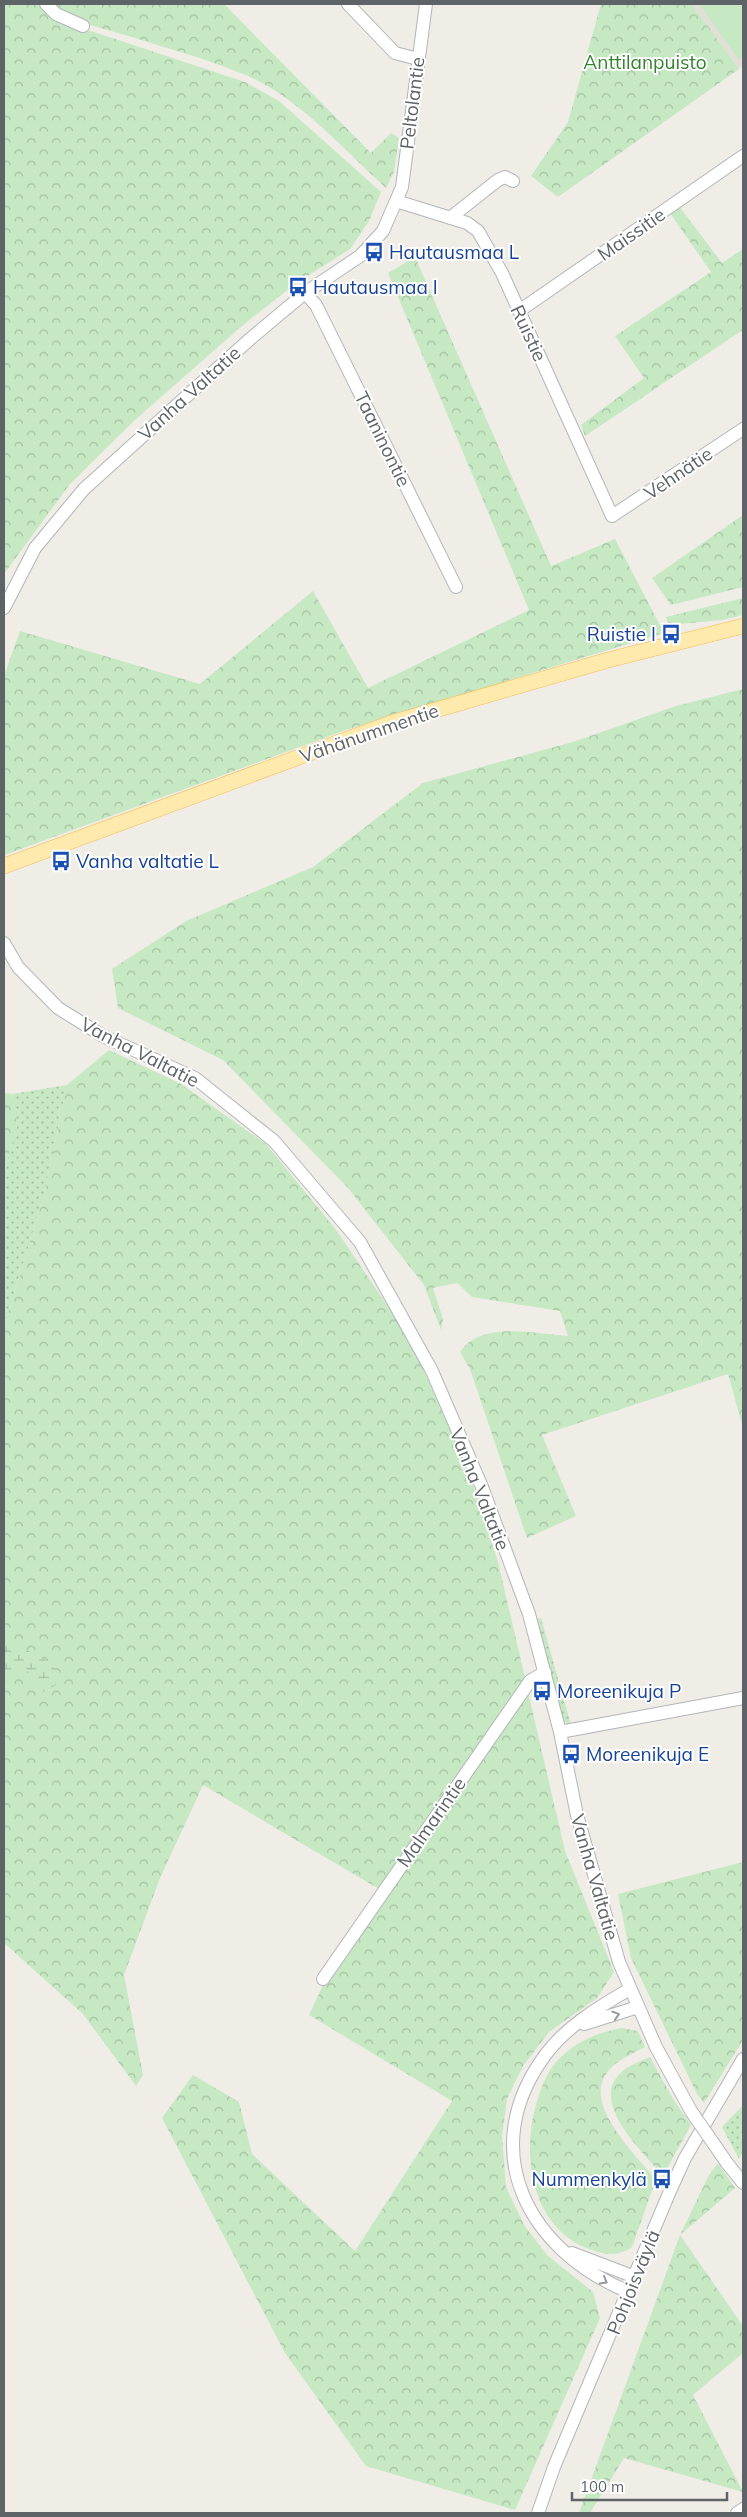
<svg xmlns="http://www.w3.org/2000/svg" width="747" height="2517" viewBox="0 0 747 2517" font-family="Mulish,sans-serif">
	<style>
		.education { fill: #e3dfd7 }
		.grass { fill: url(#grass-dots) }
		.forest { fill: url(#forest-crowns) }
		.wetland { fill: url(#wetland-marsh) }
		.garden { fill: #c6e8c3 }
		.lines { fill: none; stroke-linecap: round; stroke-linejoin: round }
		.minor-casing { stroke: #b2b5b9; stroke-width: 14 }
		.major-casing { stroke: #f5bb5b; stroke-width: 16 }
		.minor { stroke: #fff; stroke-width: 12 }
		.major { stroke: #ffeaad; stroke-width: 15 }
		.minor-bridge-casing { stroke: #b2b5b9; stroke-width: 14; stroke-linecap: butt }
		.minor-bridge { stroke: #fff; stroke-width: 12 }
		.oneway { stroke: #969a9c }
		.labels { text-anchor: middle; stroke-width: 4; stroke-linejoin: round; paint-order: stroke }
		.park-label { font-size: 19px; fill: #368231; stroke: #fff }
		.street-label { font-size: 19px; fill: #5e6367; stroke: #fff }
		.transit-label { font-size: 19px; fill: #164399; stroke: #fff; text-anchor: start }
	</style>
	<defs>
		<pattern id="grass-dots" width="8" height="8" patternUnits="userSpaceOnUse" patternTransform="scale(1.25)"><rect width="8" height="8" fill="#c6e8c3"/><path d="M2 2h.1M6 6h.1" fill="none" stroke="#a4c0a2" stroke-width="1.8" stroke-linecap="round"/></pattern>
		<pattern id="forest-crowns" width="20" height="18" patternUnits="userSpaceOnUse" patternTransform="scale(1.25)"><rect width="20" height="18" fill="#c6e8c3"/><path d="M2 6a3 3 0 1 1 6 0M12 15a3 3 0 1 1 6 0" fill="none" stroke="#a4c0a2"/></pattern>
		<pattern id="wetland-marsh" width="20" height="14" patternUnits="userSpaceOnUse" patternTransform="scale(1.25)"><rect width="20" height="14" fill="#c6e8c3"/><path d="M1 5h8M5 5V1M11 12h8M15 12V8" fill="none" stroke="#a4c0a2"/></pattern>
	</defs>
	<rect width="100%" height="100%" fill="#f0ede7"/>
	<!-- education -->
	<path class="education" d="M692,4H743V66L739,69Z"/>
	<!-- grass -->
	<path class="grass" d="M67,1085L44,1195L4,1328V1172L17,1126L12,1094Z
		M541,1618L571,1725L563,1721L537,1619Z
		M743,2105V2152L739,2159L722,2127Z"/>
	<!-- forest -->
	<path class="forest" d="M4,4H46L79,27L245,82L279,101L381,192L369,221L350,249L296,283L242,326L136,419L70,484L4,574Z
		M53,4H224L371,153L391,133L399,138L394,172L386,188C343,149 301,100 248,76C208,59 166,48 125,35C102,28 69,22 53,4Z
		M601,4H692L739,69L558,197L531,176L568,122Z
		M679,206L722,263L743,249V333L741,331L585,436L581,425L644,378L615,336L711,272L670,213Z
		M415,257L551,566L615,539L664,633L346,730L4,855V676L20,631L200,684L313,591L368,688L529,610L388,273Z
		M743,515V587L671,605L652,578Z
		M743,598V615L722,620L669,625L666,617Z
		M743,689V1428L728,1374L542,1435L576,1516L527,1538L470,1369L460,1352C481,1320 536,1334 568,1336L560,1311L472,1297L457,1283L433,1288L443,1319L441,1330L424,1285L348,1188L223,1060L118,1008L112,969L186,921L313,867L423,783L576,741L676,706Z
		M109,1050L181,1084L266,1144L337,1231L409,1338L467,1467L498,1562L526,1682L379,1889L203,1785L160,1878L124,1975L143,2075L136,2086L83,2014L4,1943V1328L44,1195L67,1085Z
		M4,1093L12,1094L17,1126L4,1172Z
		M528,1692L565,1851L614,1972L597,1998L549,2032L523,2066L507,2099L502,2136L506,2187L524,2225L547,2255L593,2292L600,2318L515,2510L366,2466L285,2353L162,2118L193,2075L239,2102L252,2154L355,2251L452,2101L309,2015L325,1981Z
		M743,1862V2040L704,2103L697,2094L631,1958L618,1894Z
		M621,2028L638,2031L645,2047C636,2052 626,2056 618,2062C578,2090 617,2133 637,2158C643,2165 653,2174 655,2182L632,2247C620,2256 605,2255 592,2250C530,2230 520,2151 538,2098C542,2086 548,2070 557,2061C575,2042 596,2033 621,2028Z
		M650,2057L673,2099L691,2125L663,2176C645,2154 593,2107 617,2077C624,2067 638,2062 650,2057Z
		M718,2163L735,2188L680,2235L743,2326V2353L693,2395L743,2492L624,2458L590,2513H579L680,2235L709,2175Z"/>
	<!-- wetland -->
	<path class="wetland" d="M4,1635L13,1643L54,1664L56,1685L43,1692L31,1674L20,1665L4,1684Z"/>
	<!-- garden -->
	<path class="garden" d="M699,4H743V56L739,60Z"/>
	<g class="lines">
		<defs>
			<path id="minor" d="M46,4L56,14L83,26
				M348,4L395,53L418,59
				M396,201L467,223L478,231L502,273L612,516L743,429
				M450,218L498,180L505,177L513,181
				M305,293L316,305L456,587
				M519,311L743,156
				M4,608L35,548L84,489L250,339L305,293L360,256L383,231L402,187L426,4
				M4,943L18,967L58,1008L103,1036L195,1078L274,1141L360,1242L432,1371L482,1487L529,1614L560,1732L577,1815L619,1962L656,2047L691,2111
				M560,1732L743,1698
				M323,1979L530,1681L545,1672
				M584,2024L638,2007
				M727,2163L743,2183
				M572,2253L635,2277
				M629,2292C528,2251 474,2150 546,2054C566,2027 600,2006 630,1989
				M538,2513L554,2467L670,2191L685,2158L743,2059
				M737,2513L743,2509"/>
			<path id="major" d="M4,866L391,723L608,660L743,626"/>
		</defs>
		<!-- minor casing -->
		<use href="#minor" class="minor-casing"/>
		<!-- major casing -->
		<use href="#major" class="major-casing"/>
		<!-- minor -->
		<use href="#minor" class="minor"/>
		<!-- major -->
		<use href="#major" class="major"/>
		<defs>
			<path id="minor-bridge" d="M691,2111L727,2163"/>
		</defs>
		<!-- minor-bridge casing -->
		<use href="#minor-bridge" class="minor-bridge-casing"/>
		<!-- minor-bridge -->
		<use href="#minor-bridge" class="minor-bridge"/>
	</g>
	<!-- one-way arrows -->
	<defs><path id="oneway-chevron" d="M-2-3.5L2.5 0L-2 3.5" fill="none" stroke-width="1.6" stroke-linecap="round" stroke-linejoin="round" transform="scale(1.25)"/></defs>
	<g class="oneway">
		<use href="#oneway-chevron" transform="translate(616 2015) rotate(-17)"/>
		<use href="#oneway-chevron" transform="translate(604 2281) rotate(30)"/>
	</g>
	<!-- icons -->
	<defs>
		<symbol id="bus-bare" viewBox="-9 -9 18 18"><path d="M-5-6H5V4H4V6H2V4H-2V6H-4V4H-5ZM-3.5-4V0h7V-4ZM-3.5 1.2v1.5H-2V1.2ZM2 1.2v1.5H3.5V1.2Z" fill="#1a4fb4" stroke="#fff" stroke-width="2.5" paint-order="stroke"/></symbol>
	</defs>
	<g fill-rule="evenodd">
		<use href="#bus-bare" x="360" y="238" width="28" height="28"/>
		<use href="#bus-bare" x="284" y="273" width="28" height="28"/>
		<use href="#bus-bare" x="657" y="620" width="28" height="28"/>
		<use href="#bus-bare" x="47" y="847" width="28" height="28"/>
		<use href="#bus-bare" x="528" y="1677" width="28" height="28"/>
		<use href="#bus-bare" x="557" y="1740" width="28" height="28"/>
		<use href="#bus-bare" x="648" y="2165" width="28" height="28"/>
	</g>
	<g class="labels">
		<!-- park labels -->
		<g class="park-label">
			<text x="645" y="69">Anttilanpuisto</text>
		</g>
		<!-- street labels -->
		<g class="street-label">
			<text transform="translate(412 103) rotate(-83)" y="7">Peltolantie</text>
			<text transform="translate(631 234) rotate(-35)" y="7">Maissitie</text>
			<text transform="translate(529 333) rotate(65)" y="7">Ruistie</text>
			<text transform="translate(189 393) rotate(-42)" y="7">Vanha Valtatie</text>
			<text transform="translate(383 439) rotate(64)" y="7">Taaninontie</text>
			<text transform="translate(678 473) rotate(-34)" y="7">Vehnätie</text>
			<text transform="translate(369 733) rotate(-19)" y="7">Vähänummentie</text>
			<text transform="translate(140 1052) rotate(27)" y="7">Vanha Valtatie</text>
			<text transform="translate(480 1489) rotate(68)" y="7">Vanha Valtatie</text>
			<text transform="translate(431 1822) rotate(-55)" y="7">Malmarintie</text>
			<text transform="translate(595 1877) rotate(74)" y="7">Vanha Valtatie</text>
			<text transform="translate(633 2282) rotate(-68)" y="7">Pohjoisväylä</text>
		</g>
		<!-- transit labels -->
		<g class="transit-label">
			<text x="389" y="259">Hautausmaa L</text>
			<text x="313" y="294">Hautausmaa I</text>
			<text x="656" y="641" text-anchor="end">Ruistie I</text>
			<text x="76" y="868">Vanha valtatie L</text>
			<text x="557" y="1698">Moreenikuja P</text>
			<text x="586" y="1761">Moreenikuja E</text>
			<text x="647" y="2186" text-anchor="end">Nummenkylä</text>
		</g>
	</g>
	<!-- border -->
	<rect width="747" height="2517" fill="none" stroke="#5e6367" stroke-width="10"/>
	<!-- scale -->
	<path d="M572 2492v8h155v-8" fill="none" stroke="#5e6367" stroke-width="2.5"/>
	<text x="580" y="2492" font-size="15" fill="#5e6367" stroke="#ffffff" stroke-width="4" paint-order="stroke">100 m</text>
</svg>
